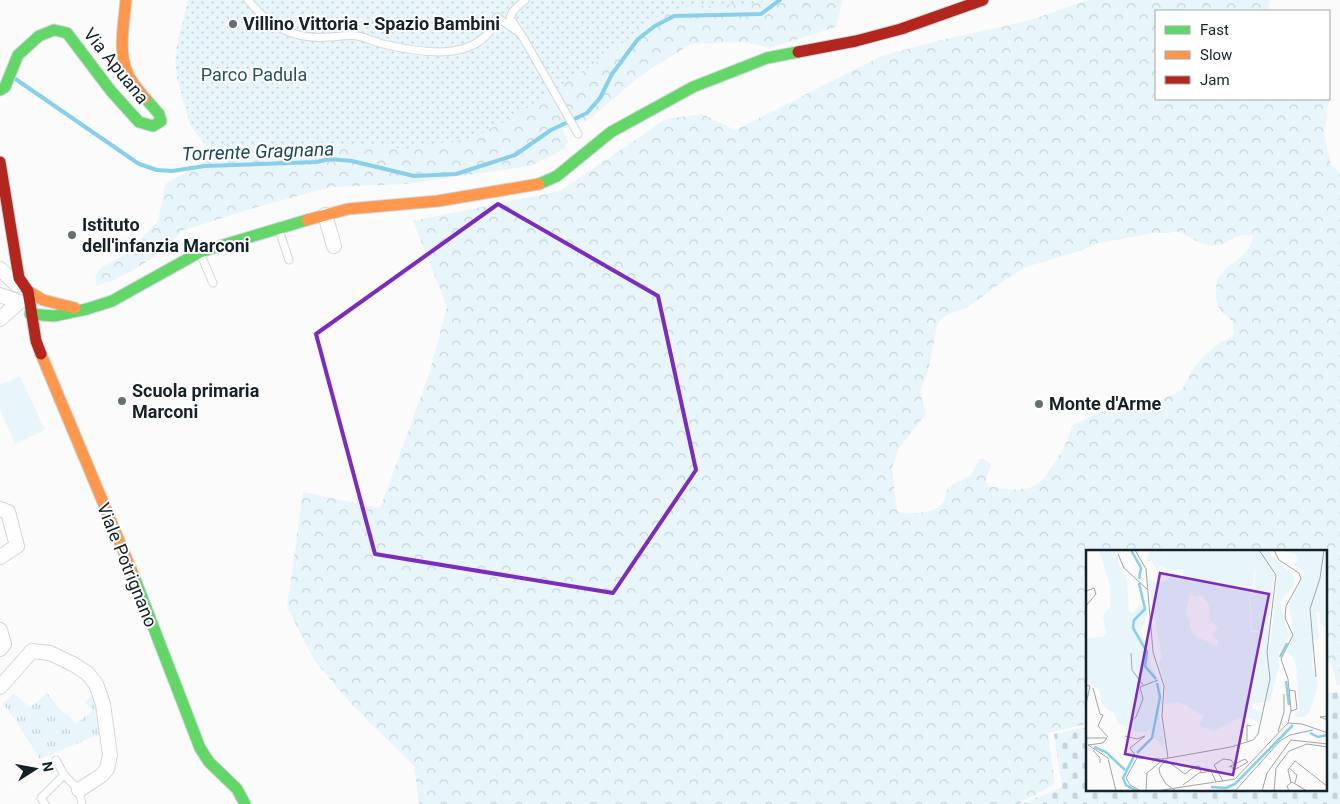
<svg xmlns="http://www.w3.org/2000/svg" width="1340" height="804" viewBox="0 0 1340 804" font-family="Roboto,sans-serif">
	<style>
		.grass { fill: url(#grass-tufts) }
		.forest { fill: url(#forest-crowns); fill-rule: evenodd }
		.cemetery { fill: url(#cemetery-stones) }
		.park { fill: url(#park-dots) }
		.pitch { fill: #e8f6fc }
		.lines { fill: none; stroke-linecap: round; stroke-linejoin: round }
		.stream { stroke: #88cfec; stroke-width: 4 }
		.lane-casing { stroke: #d0d8dc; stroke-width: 9 }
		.street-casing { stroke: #d0d8dc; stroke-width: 16 }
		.fast-casing { stroke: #d0d8dc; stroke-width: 13 }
		.slow-casing { stroke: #d0d8dc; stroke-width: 13 }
		.jam-casing { stroke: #d0d8dc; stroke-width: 13 }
		.lane { stroke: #fefefe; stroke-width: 7 }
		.street { stroke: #fefefe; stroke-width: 14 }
		.fast { stroke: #63d668; stroke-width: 11 }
		.slow { stroke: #ff974d; stroke-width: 11 }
		.jam { stroke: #b3261e; stroke-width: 11 }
		.marked { fill: none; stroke: #7b2cbf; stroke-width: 4; stroke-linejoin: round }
		.poi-dot { fill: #666f72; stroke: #fff; stroke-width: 2 }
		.labels { text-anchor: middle; stroke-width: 4; stroke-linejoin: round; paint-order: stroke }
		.poi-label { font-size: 18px; font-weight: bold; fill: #152329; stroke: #fff; text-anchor: start }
		.street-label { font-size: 18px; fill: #152329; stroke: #fff }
		.park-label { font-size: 18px; fill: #285365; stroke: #fff }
		.water-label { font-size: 19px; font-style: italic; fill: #1d495a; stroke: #fff }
		.inset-river { fill: none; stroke: #88cfec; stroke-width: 2.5 }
		.inset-road { fill: none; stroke: #9fa5a7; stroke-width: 1 }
		.view { fill: #7b2cbf; fill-opacity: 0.15; stroke: #7b2cbf; stroke-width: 2.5 }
		.inset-edge { fill: none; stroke: #152329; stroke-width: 2.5 }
	</style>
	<defs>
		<pattern id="grass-tufts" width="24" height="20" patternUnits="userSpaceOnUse" patternTransform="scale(1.25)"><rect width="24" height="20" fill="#e8f6fc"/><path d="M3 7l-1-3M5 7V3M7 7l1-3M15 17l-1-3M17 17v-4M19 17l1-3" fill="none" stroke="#c6d3d8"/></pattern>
		<pattern id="forest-crowns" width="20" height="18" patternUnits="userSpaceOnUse" patternTransform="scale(1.25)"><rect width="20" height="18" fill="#e8f6fc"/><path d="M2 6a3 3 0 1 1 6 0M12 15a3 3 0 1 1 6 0" fill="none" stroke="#c6d3d8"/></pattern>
		<pattern id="cemetery-stones" width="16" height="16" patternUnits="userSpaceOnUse" patternTransform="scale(1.25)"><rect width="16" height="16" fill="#e8f6fc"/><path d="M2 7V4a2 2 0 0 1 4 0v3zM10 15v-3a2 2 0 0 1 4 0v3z" fill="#c6d3d8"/></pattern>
		<pattern id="park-dots" width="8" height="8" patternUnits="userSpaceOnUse" patternTransform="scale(1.25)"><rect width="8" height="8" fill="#e8f6fc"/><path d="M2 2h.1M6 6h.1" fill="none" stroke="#c6d3d8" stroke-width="1.8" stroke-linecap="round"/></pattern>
	</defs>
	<rect width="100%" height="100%" fill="#fbfbfb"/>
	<!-- grass -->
	<path class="grass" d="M13,693L30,707L47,693L64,714L66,713L76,724L92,711L85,702L93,694L98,700L103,733L40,759L14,718L3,704Z"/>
	<!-- forest -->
	<path class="forest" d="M671,0H843L836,27L770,48L744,42L691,44L640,76L588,120L562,129L568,142L564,149L531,166L406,184L331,187L247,210L182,231L163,251L134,270L113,280L97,286L95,277L98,270L129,252L158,221L165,184L233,147Z
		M1088,0H1270L1268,11H1156V99H1329V91L1330,94L1324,135L1331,165L1340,173V685L1337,686L1331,663L1326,664V552H1088L1087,724L1048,733L1055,784L1018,804H419L414,766L352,705L314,660L287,607L303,492L380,508L428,377L447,307L413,221L560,191L666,119L702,114L735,130L882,56L937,41L1031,20ZM1176,231C1188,235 1200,246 1213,246C1229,246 1237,230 1253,236C1250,259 1221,265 1217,281C1215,289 1215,304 1221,311C1224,315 1223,313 1227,316C1234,321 1234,329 1233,337C1216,343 1203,355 1192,370C1188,376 1186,384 1181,391L1167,397L1154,404L1132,411L1113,407L1072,425C1068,441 1064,449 1054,463C1050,469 1046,477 1040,482C1025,494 1006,489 988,486L986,480L991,464L984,459H979L971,475L949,487C945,492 946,501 941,505C931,514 908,515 897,511L892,469L898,449L926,414L920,392L928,371L937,326L941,319L947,315L968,307L1005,280L1026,267L1083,250L1095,244L1153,233H1169Z"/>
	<!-- cemetery -->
	<path class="cemetery" d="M1340,692V804H1022L1062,787L1054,734L1087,727L1088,790H1326V693Z"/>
	<!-- park -->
	<path class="park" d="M188,0H764L761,3L687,7L659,16L593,65L514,117L471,138L404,149L369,145L315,142L246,153L205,145L190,125L177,78L175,61L177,44Z"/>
	<!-- pitch -->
	<path class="pitch" d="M20,376L45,430L15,444L0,410V385Z"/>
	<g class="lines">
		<!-- stream -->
		<path class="stream" d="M14,78L139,164L157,170L172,171L205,166L316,162L330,159L352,161L414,176L456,174L515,155L551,130L587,113L600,98L612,74L638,39L655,26L674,16L761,14L780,0"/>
		<defs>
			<path id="lane" d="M248,0C269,26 293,40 328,37C338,37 347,34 358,36C367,38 375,42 383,44C421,53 481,64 497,17L518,32
				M525,0L513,11L510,18L524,39L578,134
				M279,230L289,260
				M200,253L213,283
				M56,760L64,775L79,790L82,804
				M45,804L41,798L64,775"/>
			<path id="street" d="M325,215L334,246
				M0,269L17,285
				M0,295L19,302L0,319
				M0,509L8,512L17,546L0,557
				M0,630L4,644L0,649
				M0,687L32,651L50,653L73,664L87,673L96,684L103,704L110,755L107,769L102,775L79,790"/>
			<path id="fast" d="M0,90L5,87L18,55L39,36L54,30L67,33L111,91L139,122L153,126L161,121L159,114L145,98
				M539,184L557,176L611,132L693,87L767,58L798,52
				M30,314L54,316L87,309L112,301L200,252L307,220
				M133,574L200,748L209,762L237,789L245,804"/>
			<path id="slow" d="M126,0C124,22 118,51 127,72C131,82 138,90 145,98
				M307,220L348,209L438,201L539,184
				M28,291L43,300L75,308
				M41,354L133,574"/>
			<path id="jam" d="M798,52L856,41L901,29L983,0
				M0,162L19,278L28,291L36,341L41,354"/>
		</defs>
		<!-- lane casing -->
		<use href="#lane" class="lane-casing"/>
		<!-- street casing -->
		<use href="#street" class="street-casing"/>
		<!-- fast casing -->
		<use href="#fast" class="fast-casing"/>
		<!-- slow casing -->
		<use href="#slow" class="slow-casing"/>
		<!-- jam casing -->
		<use href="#jam" class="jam-casing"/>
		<!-- lane -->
		<use href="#lane" class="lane"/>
		<!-- street -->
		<use href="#street" class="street"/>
		<!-- fast -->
		<use href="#fast" class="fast"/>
		<!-- slow -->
		<use href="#slow" class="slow"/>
		<!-- jam -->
		<use href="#jam" class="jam"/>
	</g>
	<!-- marked area -->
	<path class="marked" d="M498,204L658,296L696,470L613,593L375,554L316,334Z"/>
	<!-- markers -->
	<g class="poi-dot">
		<circle cx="233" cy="24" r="5"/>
		<circle cx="72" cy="235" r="5"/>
		<circle cx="122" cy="401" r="5"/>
		<circle cx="1039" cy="404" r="5"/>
	</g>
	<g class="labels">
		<!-- poi labels -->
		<g class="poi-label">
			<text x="243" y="30">Villino Vittoria - Spazio Bambini</text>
			<text x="82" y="231">Istituto<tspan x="82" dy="21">dell'infanzia Marconi</tspan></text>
			<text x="132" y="397">Scuola primaria<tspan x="132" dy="21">Marconi</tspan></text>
			<text x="1049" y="410">Monte d'Arme</text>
		</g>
		<!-- street labels -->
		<g class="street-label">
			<text transform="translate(116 66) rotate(51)" y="6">Via Apuana</text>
			<text transform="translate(127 565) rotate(68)" y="6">Viale Potrignano</text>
		</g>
		<!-- park labels -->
		<g class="park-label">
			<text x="254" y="81">Parco Padula</text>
		</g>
		<!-- water labels -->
		<g class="water-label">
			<text transform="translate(258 151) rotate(-2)" y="7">Torrente Gragnana</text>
		</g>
	</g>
	<!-- overview -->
	<g transform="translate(1086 550)">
		<rect width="241" height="241" fill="#fbfbfb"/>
		<path d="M69,4L85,9L93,18L85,22L74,16L72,20L65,11Z" fill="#e8f6fc"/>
		<path d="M13,0H28L32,7L33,15L41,29L43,61L47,63L53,55L62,57L61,66L53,83L54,87L64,92L63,112L75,137L73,164L79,199L68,187L65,177L0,99V88L17,87L20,82L17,66L24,57L25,38ZM65,0H180L209,27L208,34L194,52L203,86L193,102V117L184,151L166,154V159L176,162L173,174L166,169L153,168L128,181L113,176L117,166L101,156L92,152L79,154V134L73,112L76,108L62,29L75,33L86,27L96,29L98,21L89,18L85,9L69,4L65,11H60ZM169,20L192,24L184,95L175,93L172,82H165L163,42H166ZM104,41L108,47L116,46L123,55L124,70L132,78L126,84L132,91L131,96L107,85L100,61ZM241,0V78L234,73V63L230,61L233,88L227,92L226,113L232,135L224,161L218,167H210L208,164L213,162L211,121L207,107L200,102L208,85L203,55L219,23L208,15L212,9L209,4L195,0Z" fill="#e8f6fc" fill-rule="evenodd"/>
		<path d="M170,20L188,21L181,95L177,94L173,81H166L164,43H167Z" fill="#e8f6fc"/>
		<path d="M22,80L46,81L59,101L58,116L70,144L66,175L61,182H52L33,174L28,163L17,156L13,140L0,130V90L18,88Z" fill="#e8f6fc"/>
		<path class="inset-river" d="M45,0L55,18L53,29M53,33L59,59L48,70L47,78L61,102L59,116L70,129M194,107L201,93M200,131L203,155M224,183L232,187L241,185M8,197L20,202L39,220M51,203L66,188L74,147L71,133M48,206L37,228L40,235L51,241M125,237L140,238L149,234L207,175"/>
		<path class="inset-road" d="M49,0L60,19L67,102L78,136L76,166L82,208M188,0L193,10L213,23L215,29L200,56L199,68L207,85L195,109L202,129L205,160L202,173M32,4L38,18L61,39M0,41L8,38L10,44L0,56M45,103L46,120L57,135M230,127L224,59L234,28L238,0M0,135L4,136L0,154M7,138L14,164L17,165L12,176L22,187M203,140L209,141L211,159L205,161M242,166L234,167L242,170M45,171L50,167L57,149L54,137L72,130M192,182L198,162V144M39,186L51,189L59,186L44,198L51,208M0,188H21L17,193L2,195L22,208L30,241M161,191V175L165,176M7,200L14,208V213M51,208L40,228L44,235L55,241M51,208L77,209M77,209L145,197L167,190L172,184L184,129L181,102L190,25L173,0M145,216L148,220L162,212M143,217L159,209L162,212M203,218L211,225L209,233M227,225L242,237M137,231L128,215L137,209L145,210L148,214M205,233L202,220L209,211L227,225M97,235L113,223L125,221L130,232M60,241L61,223L78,209M70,241L149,229L202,173L216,174L242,183M90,241L80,234L74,224L73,218L80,210L99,224L108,217L113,216L115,222M149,241L194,191L204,185L227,180M176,241L181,223L205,190L242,194M188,241L190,218L203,201L221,194L242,197M203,241L201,236L206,232L221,241"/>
		<path class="view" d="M74,23L183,44L147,225L39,204Z"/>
		<rect width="241" height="241" class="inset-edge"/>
	</g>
	<!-- legend -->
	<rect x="1155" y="10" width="175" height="90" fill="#ffffff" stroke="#a1a7a9"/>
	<rect x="1165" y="26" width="25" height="8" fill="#63d668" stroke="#a1a7a9"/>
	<text x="1200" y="35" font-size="15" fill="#152329">Fast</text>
	<rect x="1165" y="51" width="25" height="8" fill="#ff974d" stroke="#a1a7a9"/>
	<text x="1200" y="60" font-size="15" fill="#152329">Slow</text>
	<rect x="1165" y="76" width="25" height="8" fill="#b3261e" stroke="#a1a7a9"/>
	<text x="1200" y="85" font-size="15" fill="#152329">Jam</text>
	<!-- north arrow -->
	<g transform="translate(35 769) rotate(79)" stroke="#ffffff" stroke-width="4" paint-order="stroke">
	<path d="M0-4L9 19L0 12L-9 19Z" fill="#152329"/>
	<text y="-8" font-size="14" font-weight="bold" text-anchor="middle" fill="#152329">N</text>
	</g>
</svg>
